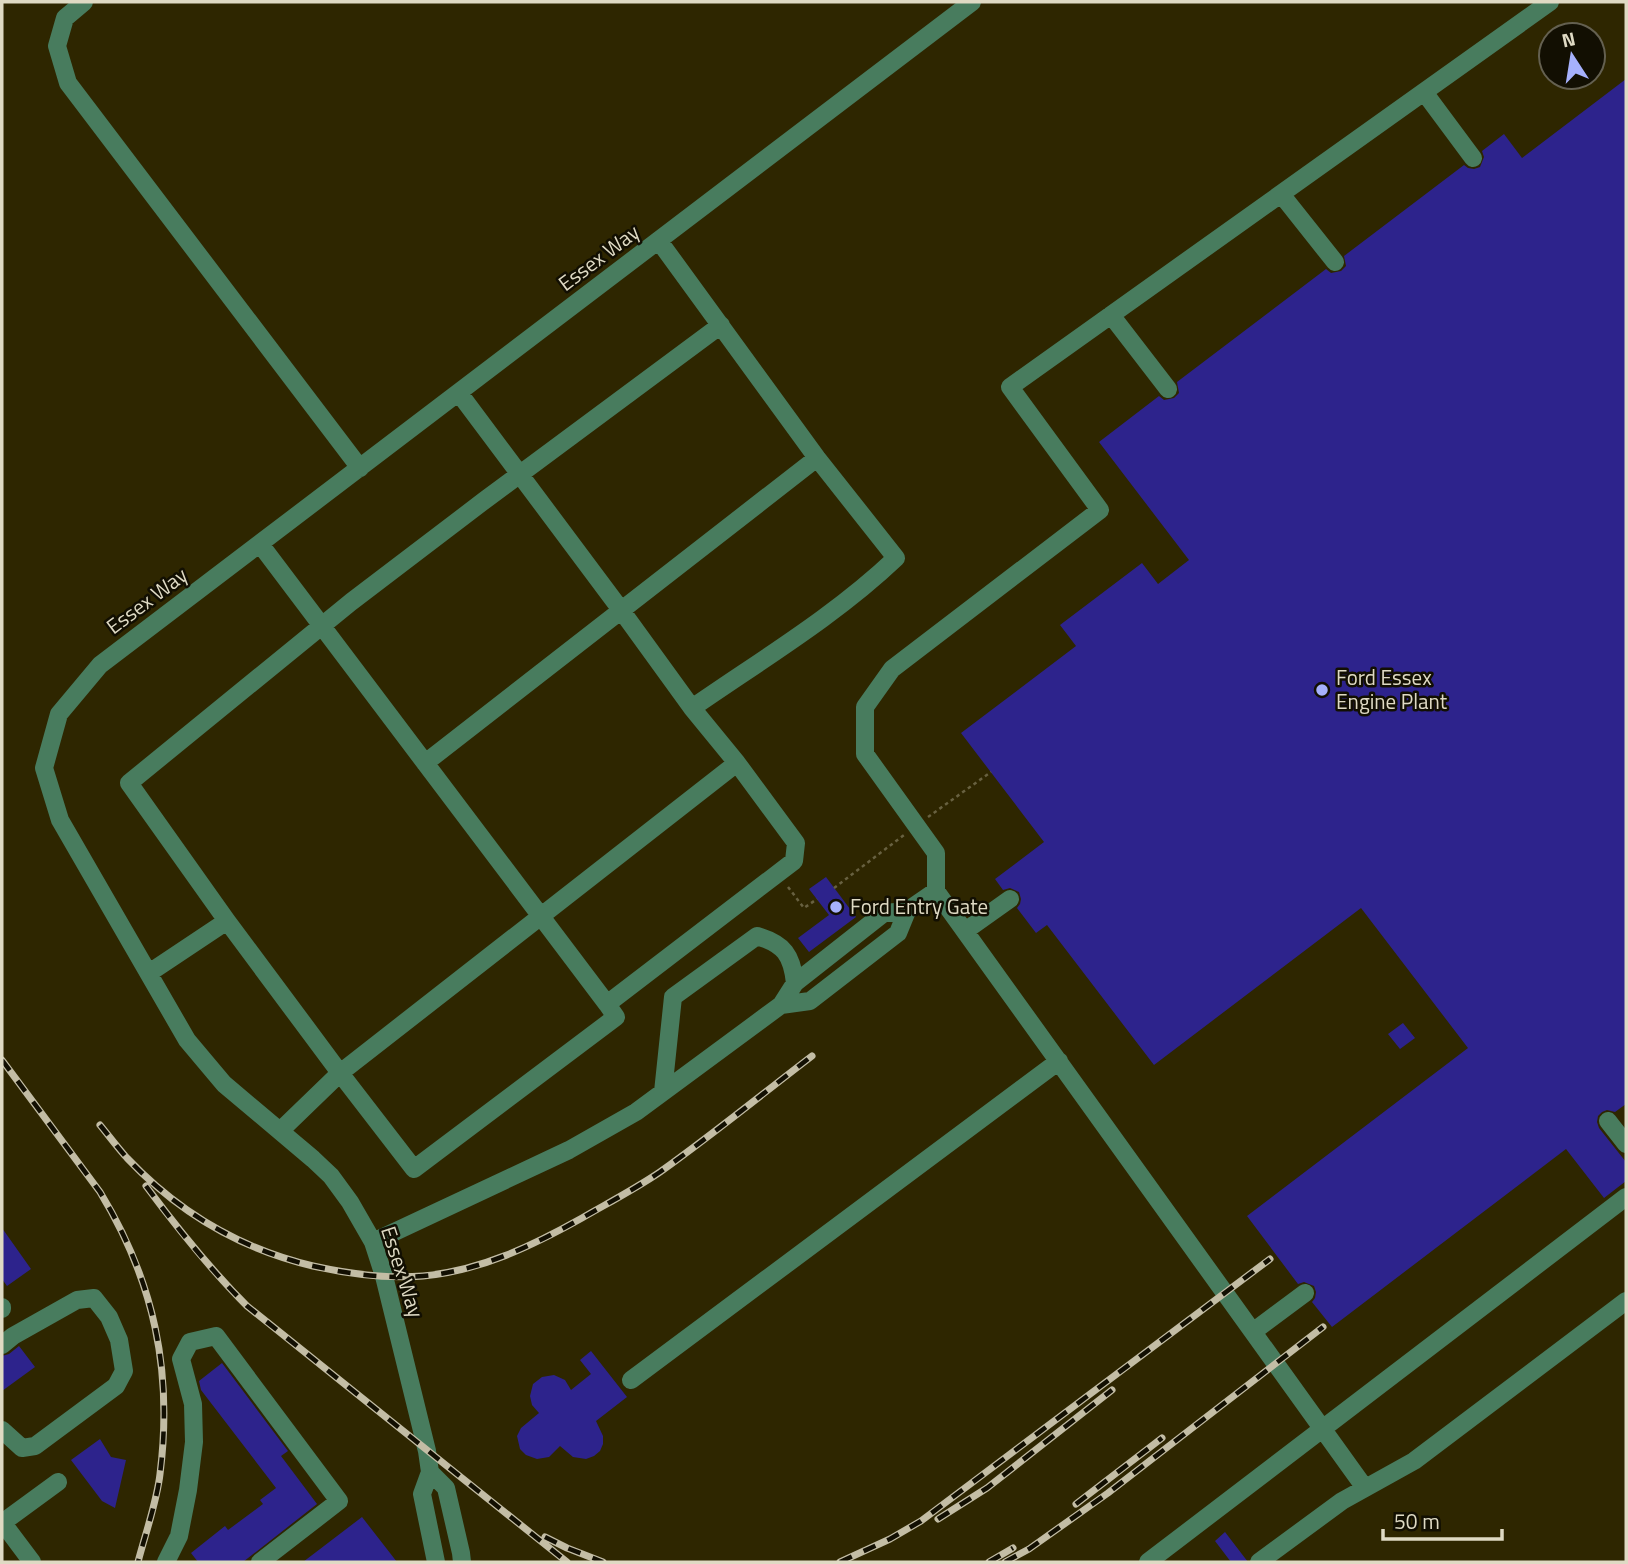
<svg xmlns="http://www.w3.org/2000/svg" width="1628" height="1564" viewBox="0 0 1628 1564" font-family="'Titillium Web',sans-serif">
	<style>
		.building { fill: #2d238c }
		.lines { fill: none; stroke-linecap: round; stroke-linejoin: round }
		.path { stroke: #686140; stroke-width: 2.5; stroke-dasharray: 3.5 3.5; stroke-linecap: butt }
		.minor { stroke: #487c5e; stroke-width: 18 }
		.rail-casing { stroke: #c3bda5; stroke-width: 7 }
		.rail { stroke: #120f02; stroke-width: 4.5; stroke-dasharray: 13; stroke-linecap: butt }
		.poi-dot { fill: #a6b1fc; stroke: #120f02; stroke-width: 2.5 }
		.labels { text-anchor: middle; stroke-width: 5; stroke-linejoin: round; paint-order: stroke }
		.street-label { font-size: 21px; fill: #dfdac4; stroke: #120f02 }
		.poi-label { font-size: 21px; fill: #dfdac4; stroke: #120f02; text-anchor: start }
	</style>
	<rect width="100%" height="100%" fill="#2e2600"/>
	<!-- building -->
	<path class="building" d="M1626,79V1104L1615,1112L1607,1110L1602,1112L1598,1116L1597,1122L1599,1128L1626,1162V1181L1604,1198L1566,1149L1332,1327L1312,1302L1315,1298L1316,1292L1314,1286L1304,1282L1298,1284L1247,1216L1468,1048L1361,908L1154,1065L1047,925L1036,933L1017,908L1020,904L1021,899L1019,892L1010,888L1003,890L995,879L1044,842L961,733L1076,646L1060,625L1142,563L1158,584L1189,560L1099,442L1159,396L1164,400L1174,398L1179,393L1177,382L1326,269L1331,273L1341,271L1346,266L1344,256L1464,165L1468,168L1474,169L1480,167L1484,157L1482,151L1504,134L1522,158Z
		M826,877L856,917L809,952L798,938L829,915L809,889Z
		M1403,1023L1415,1038L1400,1049L1388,1034Z
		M2,1228L31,1269L7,1286L2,1279Z
		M19,1346L35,1367L2,1391V1356L9,1354Z
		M591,1351L627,1397L596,1421L603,1436V1444L600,1451L594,1456L586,1459L573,1457L560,1446L549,1457L537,1459L526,1455L520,1449L517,1436L521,1428L539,1413L532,1405L530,1396L533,1384L542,1377L554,1375L565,1380L571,1390L591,1374L580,1360Z
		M222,1363L288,1451L281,1456L317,1504L243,1562H198L191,1553L225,1526L228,1530L263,1504L260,1500L276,1488L201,1390L199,1381Z
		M100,1439L111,1457L126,1460L115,1508L102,1501L71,1460Z
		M362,1517L397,1562H303Z
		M1225,1532L1248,1562H1231L1215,1541Z"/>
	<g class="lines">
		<!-- path -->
		<path class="path" d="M928,817L991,772
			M788,887L804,908L817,899
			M834,888L904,835"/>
		<!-- minor -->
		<path class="minor" d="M84,2L65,18L57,46L68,83L360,468
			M1424,92L1473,158
			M1281,194L1335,262
			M659,241L817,458L896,558C835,616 761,660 692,708
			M1111,315L1168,389
			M260,544L607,1004L794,861L796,843L737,763L692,708L621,610L459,393
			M425,763L817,458
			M936,891L1365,1488
			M965,931L1010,899
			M149,973L227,921
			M607,1004L616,1017L414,1169L340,1073L737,763
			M781,1005L810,1001L898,933L907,911
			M663,1092L673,997L757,936C784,944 792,955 795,983
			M1608,1121L1626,1144
			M280,1131L340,1073L227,921L129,783L351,602L485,500L721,325
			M373,1242L569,1150L636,1112L781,1005L795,983L884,913L907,911L936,891V853L865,754V707L892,669L1100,510L1010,387L1550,2
			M2,1307V1309
			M1254,1331L1305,1293
			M2,1345L13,1336L77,1300L94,1298L109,1317L119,1340L124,1371L116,1386L35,1446L22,1448L2,1430
			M631,1380L1059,1061
			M430,1472L446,1488L461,1553L462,1562
			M2,1522L32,1562
			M2,1523L58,1482
			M166,1562L179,1536L188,1490L194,1442L193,1404L181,1359L190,1342L216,1336L339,1501L260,1562
			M436,1562L422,1494L430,1472L427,1451L384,1276L373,1242L350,1202L331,1176L313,1159L224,1084L187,1040L60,820L44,768L59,714L100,665L972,2
			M1148,1562L1626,1197
			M1259,1562L1342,1501L1414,1461L1626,1301"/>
		<defs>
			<path id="rail" d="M2,1060L100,1192C154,1281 173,1371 160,1474C157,1501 145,1535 138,1562
				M100,1125C109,1136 118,1148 127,1158C178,1212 241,1249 313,1266C349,1274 386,1279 423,1276C480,1271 532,1246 582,1218C608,1203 635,1189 660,1172C712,1135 761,1095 812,1056
				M146,1186C178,1229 209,1268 247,1306L567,1562
				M1076,1504L1162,1438
				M938,1519L987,1488L1112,1390
				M545,1537L567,1548L603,1562
				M840,1562L890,1539L921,1521L1270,1259
				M989,1562L1013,1548
				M1005,1562L1029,1549L1108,1493L1323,1327"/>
		</defs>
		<!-- rail casing -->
		<use href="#rail" class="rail-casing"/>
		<!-- rail -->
		<use href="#rail" class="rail"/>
	</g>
	<!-- markers -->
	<g class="poi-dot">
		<circle cx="1322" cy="690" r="7"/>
		<circle cx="836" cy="907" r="7"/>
	</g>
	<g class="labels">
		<!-- street labels -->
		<g class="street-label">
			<text transform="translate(599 258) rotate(-37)" y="7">Essex Way</text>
			<text transform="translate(147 601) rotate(-37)" y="7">Essex Way</text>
			<text transform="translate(402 1272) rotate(72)" y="7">Essex Way</text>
		</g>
		<!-- poi labels -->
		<g class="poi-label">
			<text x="1336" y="685">Ford Essex<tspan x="1336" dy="24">Engine Plant</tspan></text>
			<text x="850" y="914">Ford Entry Gate</text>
		</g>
	</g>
	<!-- border -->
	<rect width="1628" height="1564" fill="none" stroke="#dfdac4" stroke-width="7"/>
	<!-- north arrow -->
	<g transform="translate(1572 56) rotate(348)"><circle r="33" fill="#120f02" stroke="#646050" stroke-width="2"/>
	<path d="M0-5L12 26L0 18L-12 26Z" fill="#a6b1fc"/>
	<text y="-10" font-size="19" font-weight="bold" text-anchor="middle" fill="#dfdac4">N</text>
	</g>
	<!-- scale -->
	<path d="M1383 1529v10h119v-10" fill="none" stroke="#dfdac4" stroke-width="3.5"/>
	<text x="1394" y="1529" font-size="21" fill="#dfdac4" stroke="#120f02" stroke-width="5" paint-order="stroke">50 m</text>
</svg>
